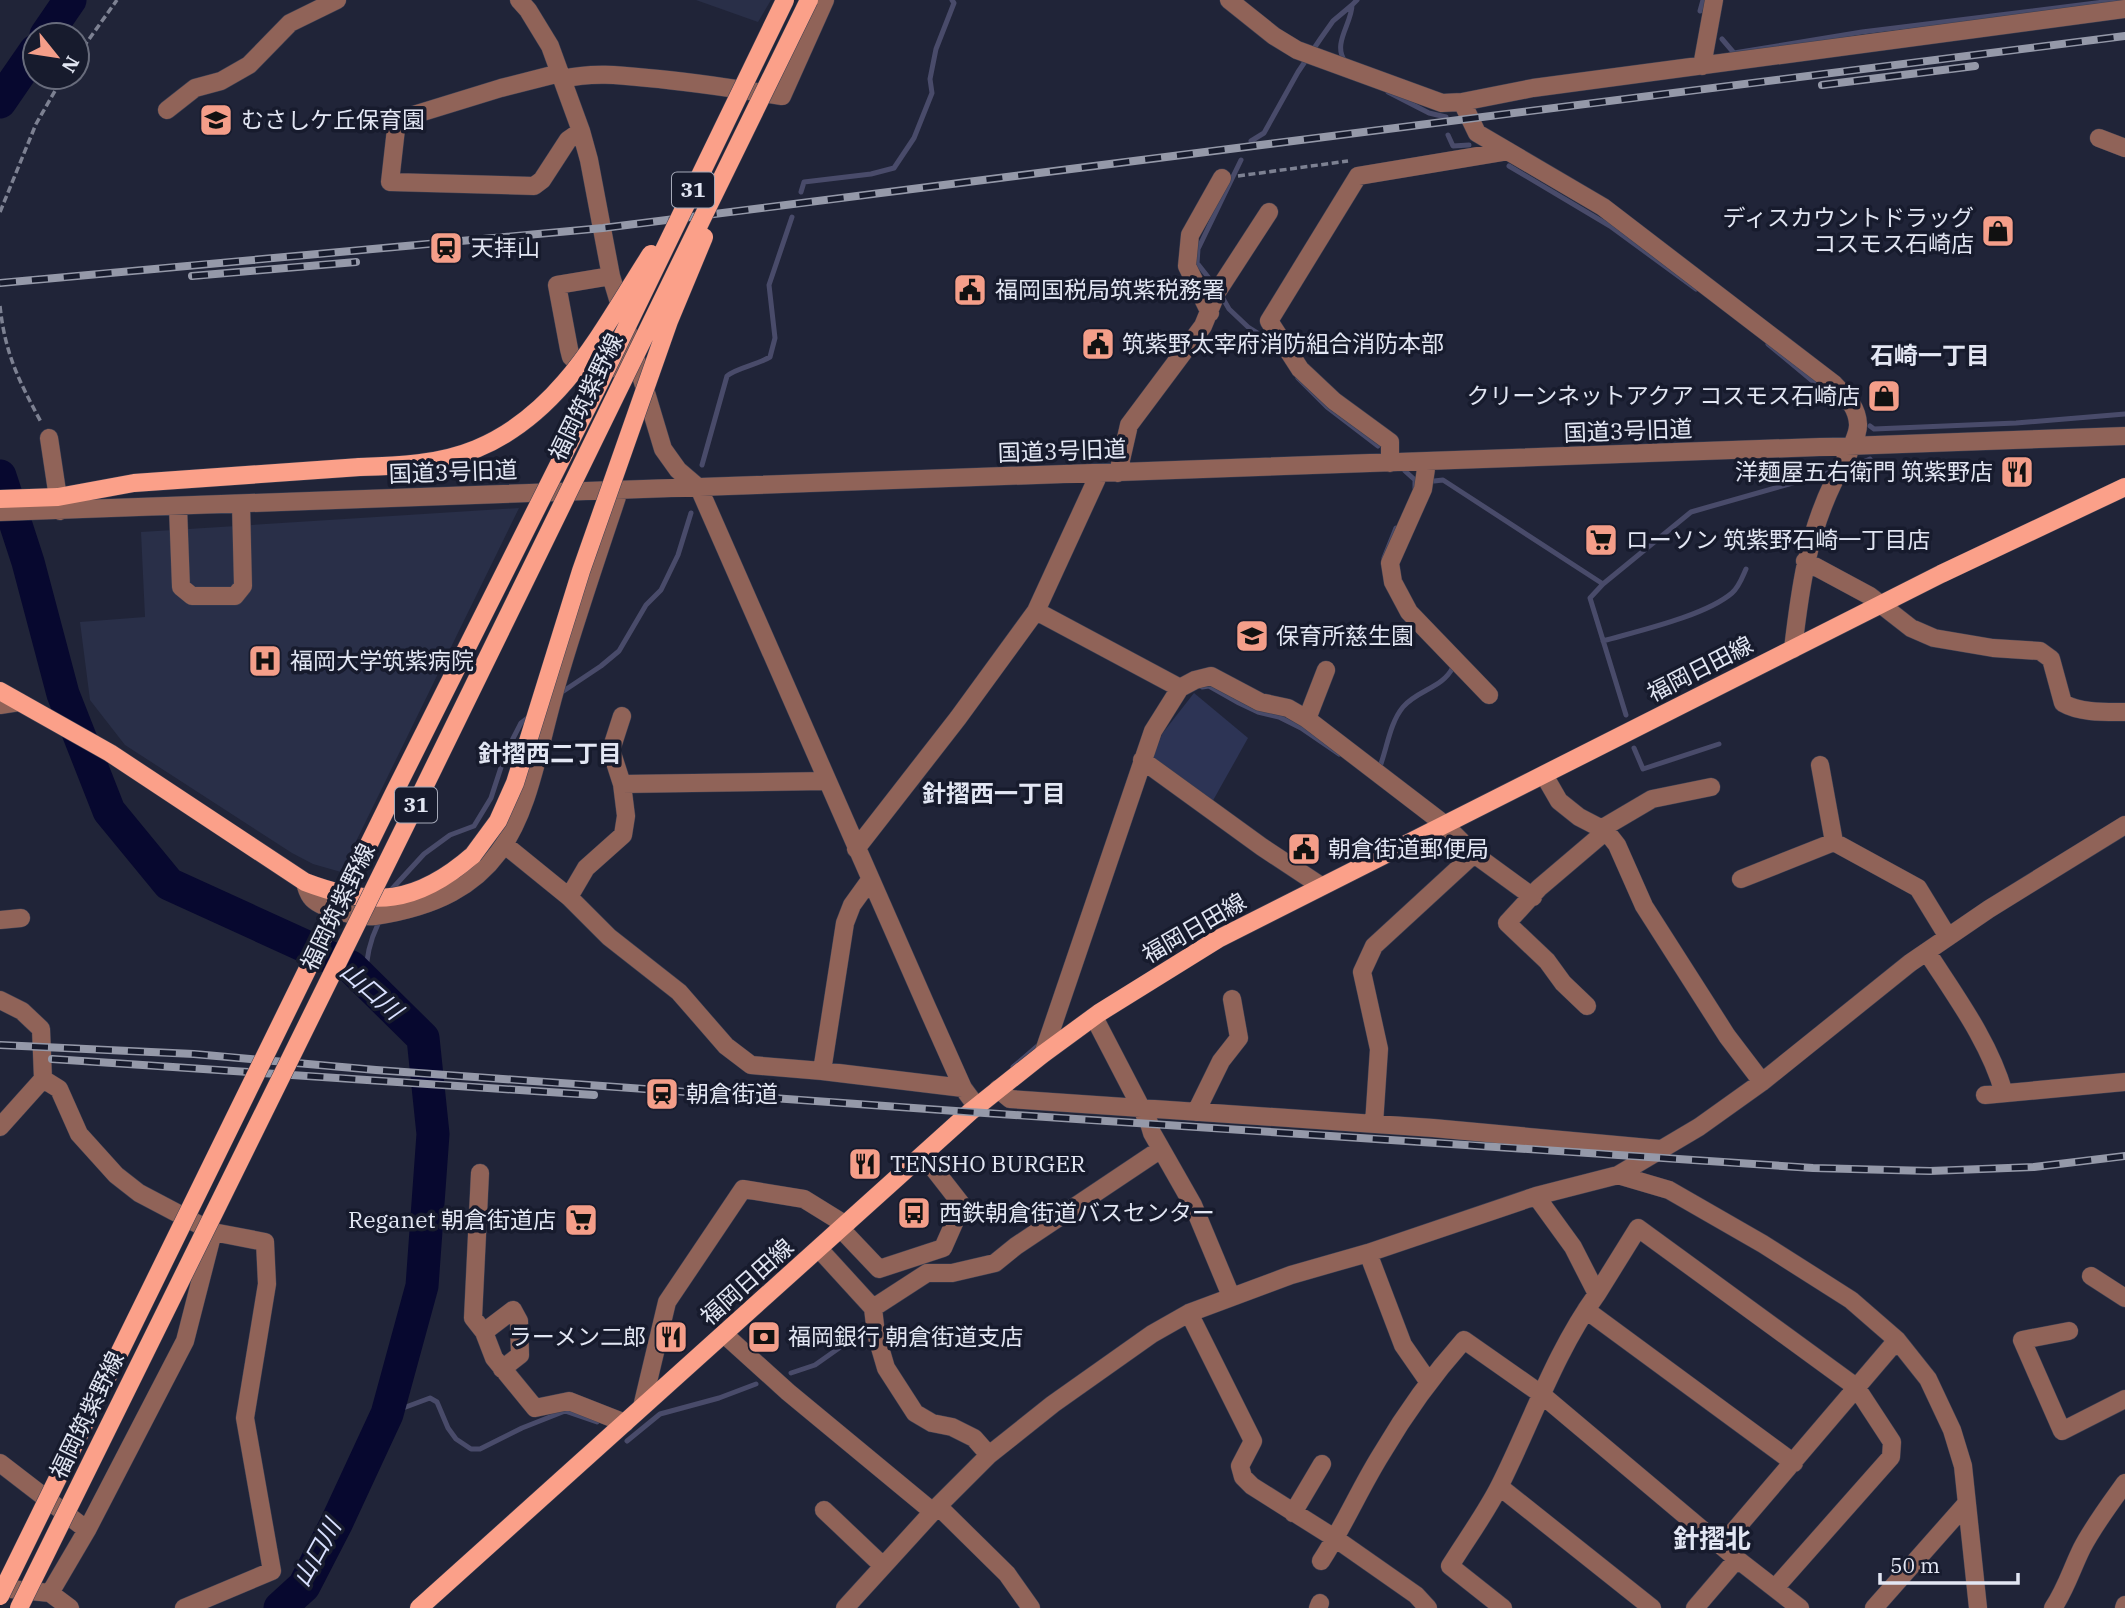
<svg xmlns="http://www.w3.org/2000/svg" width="2125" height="1608" viewBox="0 0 2125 1608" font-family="'IBM Plex Serif','Noto Sans JP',serif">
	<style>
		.built { fill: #292f48 }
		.green { fill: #2d3455 }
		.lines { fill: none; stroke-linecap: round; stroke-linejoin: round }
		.stream { stroke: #494b6a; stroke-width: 5 }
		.river { stroke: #07082f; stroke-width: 33 }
		.minor-casing { stroke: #3b3f52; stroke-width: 19 }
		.major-casing { stroke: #3b3f52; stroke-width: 19 }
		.path { stroke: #7d8192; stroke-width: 3.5; stroke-dasharray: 7 3.5; stroke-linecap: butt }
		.minor { stroke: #906358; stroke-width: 18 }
		.major { stroke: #fba089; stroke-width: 18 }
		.rail-casing { stroke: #9599a9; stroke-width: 8 }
		.rail { stroke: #171b2d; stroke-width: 5; stroke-dasharray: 16; stroke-linecap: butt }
		.major-bridge-casing { stroke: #3b3f52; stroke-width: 19; stroke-linecap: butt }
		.major-bridge { stroke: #fba089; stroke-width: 18 }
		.labels { text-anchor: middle; stroke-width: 7; stroke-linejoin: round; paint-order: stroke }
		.shield { fill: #171b2d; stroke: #a5a9b8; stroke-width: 2 }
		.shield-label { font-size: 21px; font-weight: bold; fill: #e2e6f3 }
		.poi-label { font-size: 23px; fill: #e2e6f3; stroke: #171b2d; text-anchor: start }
		.street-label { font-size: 23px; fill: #e2e6f3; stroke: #171b2d }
		.neighbourhood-label { font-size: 24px; font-weight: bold; fill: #e2e6f3; stroke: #171b2d }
		.water-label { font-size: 24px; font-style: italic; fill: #d9e1ff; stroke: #171b2d }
		.quarter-label { font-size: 26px; font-weight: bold; fill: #e2e6f3; stroke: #171b2d }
	</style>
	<rect width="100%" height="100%" fill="#202438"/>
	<!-- built -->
	<path class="built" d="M696,0H771L758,22Z
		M519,508L341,872L313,864L292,853L125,745L90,700L80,622L145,617L141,532Z"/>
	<!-- green -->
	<path class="green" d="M1194,693L1248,738L1211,804L1152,761L1162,734Z"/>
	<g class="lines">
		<!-- stream -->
		<path class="stream" d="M1700,11L1703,0
			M1722,39L1734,53L1862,32L2120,0
			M1345,61C1332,44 1352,23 1352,5L1357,0
			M1388,92L1429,113L1446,117
			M1448,135L1453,146L1469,145
			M1251,141L1264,133L1298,72L1321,38L1333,21L1352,5
			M1509,166L1610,226L1696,289
			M801,192L804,182L871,174L894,168L914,138L932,93L930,79L936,49L954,3L952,0
			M1216,287L1197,263L1198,249L1241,160
			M1221,295L1229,309L1248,327L1275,344
			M1768,344L1845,408
			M1298,378L1327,407L1378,446
			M1870,426L1874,429L2016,423L2125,414
			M1859,464L1870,459
			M702,465L727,376C736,368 757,365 770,357L775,338L769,285L792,217
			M1405,471L1415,480V488
			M1434,481L1443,480L1603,584
			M1384,558L1396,528
			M1603,641C1638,631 1705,616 1732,593C1739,587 1742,578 1746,569
			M1202,687L1209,686L1239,703L1258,712L1279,717L1301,728L1339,754
			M559,694L601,666L619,651L646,605L661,590L678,555L691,513
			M1626,715L1590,598L1603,584L1691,512L1828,473
			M1634,748L1643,769L1719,744
			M1379,769C1387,750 1389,724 1403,707C1417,690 1443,688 1453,667L1451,665
			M391,890L424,854L450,835L474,826L491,798L506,752L521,723L529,717
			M366,982C365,961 369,943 378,924
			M1013,1067L1040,1044
			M791,1373L815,1365L866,1329
			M387,1414L430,1398L437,1402L448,1428L456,1439L471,1449H480L522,1428L565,1411L597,1422
			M627,1441L660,1414L719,1398L756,1384"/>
		<!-- river -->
		<path class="river" d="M46,35L70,0
			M0,102L35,51
			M0,476L28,562L63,694L109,811L169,884L351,967L423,1038L433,1134L422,1286L387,1414L336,1524L304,1586L280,1608"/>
		<defs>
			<path id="minor" d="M519,0L528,10L550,46L581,131L589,160L611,276L663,449L678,470L699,488L926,1005L963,1088L977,1107
				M1229,0L1274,36L1297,50L1442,103L1462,102L1533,88L2125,9
				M1702,66L1714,0
				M560,73L501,88L397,120L390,182L534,186L542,180L568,140L581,131
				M563,79C591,72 620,75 648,78C693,82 738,89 782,96L825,0
				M1462,102L1477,133L1603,207L1834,384C1846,397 1857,406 1858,424C1859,438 1840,469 1833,483C1807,537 1800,590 1793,649
				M167,110L195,88L221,81L249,65L290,23L337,0
				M2099,138L2125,148
				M611,276L557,285L569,349L571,357L593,372L613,368L635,356
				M1210,313L1187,266L1190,235L1222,178
				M49,438L60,511
				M1427,462L1423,489L1390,563L1393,582L1409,612L1489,695
				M1390,463V442L1334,401L1300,369L1269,321L1358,176L1508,151
				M1118,473L1129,425L1203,326L1217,292L1269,212
				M178,507L181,587L192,596H235L243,586L241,504
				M0,512L2125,436
				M1805,561L1870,596L1911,628L1934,638L1993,648L2040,651L2051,659L2063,703C2080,713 2105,712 2125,712
				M1036,611L1180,688L1195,680L1211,676L1260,702L1288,708L1307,719L1444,824L1474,854L1374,946L1362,972L1379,1049L1374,1124
				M0,705L19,702
				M1307,719L1326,670
				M1142,760L1262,847L1321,886
				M1820,765L1834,842
				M1544,775L1559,801L1579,817L1606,831L1617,845L1644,906L1727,1036L1762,1082
				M622,784L826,781
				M1601,829L1652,799L1711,787
				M505,845L569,897L609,937L679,992L726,1046L751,1065L822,1071L963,1088
				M856,849L958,718L1036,611L1099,474
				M1474,854L1533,897
				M1741,879L1834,842L1918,888L1948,937
				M305,882C306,887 308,893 311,897C319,909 361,918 375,916C529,893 523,795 560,673C578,612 599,551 619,491
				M569,897L586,868L623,835L626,816L622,784L611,750L622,716
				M0,920L21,918
				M1927,952C1956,997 1989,1041 2004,1093
				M0,1000L22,1011L41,1029L43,1079L0,1127
				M1587,1006L1563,983L1547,961L1507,923L1539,888L1606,831
				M1094,1017L1149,1123L1152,1133L1193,1205L1231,1296
				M1043,1054L1153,731L1180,688
				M822,1071L845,923L852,905L870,880
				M43,1079L59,1089L79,1134L116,1175L139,1193L213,1232L265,1242L267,1284L245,1418L272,1571L184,1608
				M998,1089L1010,1099L1433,1128L1660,1149
				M1985,1095L2125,1082
				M1196,1112L1221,1061L1239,1038L1232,999
				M480,1173L473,1318L484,1332L494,1358L535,1408L569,1401L625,1423
				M1618,1175L1669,1190L1763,1244L1851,1300L1897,1340L1928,1379L1952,1430L1963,1466L1978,1608
				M841,1229L879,1269L943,1248L962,1205L923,1155
				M820,1250L873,1308L876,1334L886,1368L915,1413L932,1423L952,1427L974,1438L989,1455
				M1368,1253L1403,1345L1428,1381
				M2091,1276L2125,1298
				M1597,1294L1638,1228L1856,1387L1892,1442L1891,1457L1775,1588
				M873,1308L927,1273H952L995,1263L1016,1246L1161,1149
				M1586,1310L1794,1463
				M1189,1313L1253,1441L1240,1466L1243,1477L1252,1486L1336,1539L1416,1595L1428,1608
				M2069,1331L2022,1340L2062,1431L2125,1399
				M484,1332L513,1310L519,1321L520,1355L502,1369
				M725,1335L788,1392L933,1512
				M642,1407L667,1302L743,1189L804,1199L846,1225
				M0,1463L87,1530
				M1500,1487L1652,1608
				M938,1506L1007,1574L1031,1608
				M824,1510L883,1566
				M1293,1513L1322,1464
				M1722,1545L1897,1340
				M1321,1561C1344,1526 1360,1488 1382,1453C1406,1412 1433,1375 1464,1340L1541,1394L1737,1559L1800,1608
				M0,1588L50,1593L70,1608
				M50,1593L87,1530L185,1341L213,1232
				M845,1608L938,1506L989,1455L1053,1404L1152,1334L1189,1313L1291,1275L1368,1253L1536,1196L1618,1175L1699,1127L1762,1082L1910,963L1989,909L2125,825
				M1318,1608L1320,1603
				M1503,1608L1450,1566C1466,1540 1486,1513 1500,1485C1532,1421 1555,1352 1597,1294L1573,1247L1536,1196
				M1695,1608L1737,1559
				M1874,1608L1966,1504
				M2053,1608C2066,1589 2072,1568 2082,1548C2094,1525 2110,1504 2125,1483
				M2124,1608L2125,1605"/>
			<path id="major" d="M0,499L58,497L134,483L360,467
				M0,691L110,753L305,882C373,908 417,904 473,855
				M419,1608L970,1112L1043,1054L1099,1013L1218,939L1941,574L2125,487"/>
		</defs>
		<!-- minor casing -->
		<use href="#minor" class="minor-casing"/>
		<!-- major casing -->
		<use href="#major" class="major-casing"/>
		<!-- path -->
		<path class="path" d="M77,56L117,0
			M1238,176L1348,161
			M0,212L36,124L63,77
			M0,306C5,354 19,381 41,422"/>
		<!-- minor -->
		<use href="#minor" class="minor"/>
		<!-- major -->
		<use href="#major" class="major"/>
		<defs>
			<path id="rail" d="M1822,85L1975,66
				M192,276L356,262
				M0,283L603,228L2125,36
				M0,1045L194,1054L376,1070L970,1112L1813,1168L1930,1171L2034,1167L2125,1156
				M52,1059L594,1095"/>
		</defs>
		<!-- rail casing -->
		<use href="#rail" class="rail-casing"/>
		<!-- rail -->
		<use href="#rail" class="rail"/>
		<defs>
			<path id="major-bridge" d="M360,467C398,466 440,464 476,449C563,413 603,328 651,254
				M473,855L498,821L515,783L581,571L669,321L704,237
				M0,1596L394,793L601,380L785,0
				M19,1608L410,816L809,0"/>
		</defs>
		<!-- major-bridge casing -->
		<use href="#major-bridge" class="major-bridge-casing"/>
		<!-- major-bridge -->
		<use href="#major-bridge" class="major-bridge"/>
	</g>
	<!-- icons -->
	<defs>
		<symbol id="school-square" viewBox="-11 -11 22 22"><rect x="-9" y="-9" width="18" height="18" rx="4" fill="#f49e89" stroke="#171b2d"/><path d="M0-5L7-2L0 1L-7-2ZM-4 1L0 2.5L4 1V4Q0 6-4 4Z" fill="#111"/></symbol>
		<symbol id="shop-square" viewBox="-11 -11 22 22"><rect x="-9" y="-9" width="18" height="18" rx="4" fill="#f49e89" stroke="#171b2d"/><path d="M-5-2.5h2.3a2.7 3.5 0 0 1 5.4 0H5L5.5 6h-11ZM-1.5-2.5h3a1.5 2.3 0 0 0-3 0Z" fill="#111"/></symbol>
		<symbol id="station-square" viewBox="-11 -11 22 22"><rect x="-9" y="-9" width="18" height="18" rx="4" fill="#f49e89" stroke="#171b2d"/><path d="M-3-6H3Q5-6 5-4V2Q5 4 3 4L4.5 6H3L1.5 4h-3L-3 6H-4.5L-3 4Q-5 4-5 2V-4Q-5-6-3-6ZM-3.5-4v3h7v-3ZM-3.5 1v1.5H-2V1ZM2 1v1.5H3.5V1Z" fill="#111"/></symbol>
		<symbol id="civic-square" viewBox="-11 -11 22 22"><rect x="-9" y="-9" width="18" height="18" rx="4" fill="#f49e89" stroke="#171b2d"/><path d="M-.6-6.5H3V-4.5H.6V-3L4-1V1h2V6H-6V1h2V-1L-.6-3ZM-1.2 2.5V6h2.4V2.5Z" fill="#111"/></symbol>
		<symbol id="restaurant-square" viewBox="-11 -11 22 22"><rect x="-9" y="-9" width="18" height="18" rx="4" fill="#f49e89" stroke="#171b2d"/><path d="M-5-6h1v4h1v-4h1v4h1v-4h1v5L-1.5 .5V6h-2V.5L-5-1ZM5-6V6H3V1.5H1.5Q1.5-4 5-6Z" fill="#111"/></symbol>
		<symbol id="supermarket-square" viewBox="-11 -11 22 22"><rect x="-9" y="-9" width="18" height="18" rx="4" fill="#f49e89" stroke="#171b2d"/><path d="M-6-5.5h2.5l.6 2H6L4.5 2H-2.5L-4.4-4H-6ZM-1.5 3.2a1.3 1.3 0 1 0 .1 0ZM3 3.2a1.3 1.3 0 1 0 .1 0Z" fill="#111"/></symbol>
		<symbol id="hospital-square" viewBox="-11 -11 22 22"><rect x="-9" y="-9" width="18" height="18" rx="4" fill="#f49e89" stroke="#171b2d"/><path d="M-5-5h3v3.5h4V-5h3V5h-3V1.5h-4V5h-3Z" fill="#111"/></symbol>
		<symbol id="bus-square" viewBox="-11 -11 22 22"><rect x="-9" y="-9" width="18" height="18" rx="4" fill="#f49e89" stroke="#171b2d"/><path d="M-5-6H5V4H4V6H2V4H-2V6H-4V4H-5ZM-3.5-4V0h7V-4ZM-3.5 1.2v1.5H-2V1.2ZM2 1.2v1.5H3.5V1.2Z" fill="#111"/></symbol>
		<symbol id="bank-square" viewBox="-11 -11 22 22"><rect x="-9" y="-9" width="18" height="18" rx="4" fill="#f49e89" stroke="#171b2d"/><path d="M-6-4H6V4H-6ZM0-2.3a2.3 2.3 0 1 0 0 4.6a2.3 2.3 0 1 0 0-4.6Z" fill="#111"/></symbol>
	</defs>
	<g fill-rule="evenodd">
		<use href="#school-square" x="197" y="101" width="38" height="38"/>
		<use href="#shop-square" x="1979" y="212" width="38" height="38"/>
		<use href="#station-square" x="427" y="229" width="38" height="38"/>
		<use href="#civic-square" x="951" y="271" width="38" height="38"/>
		<use href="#civic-square" x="1079" y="325" width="38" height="38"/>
		<use href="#shop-square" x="1865" y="377" width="38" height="38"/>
		<use href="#restaurant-square" x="1998" y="453" width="38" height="38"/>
		<use href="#supermarket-square" x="1582" y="521" width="38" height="38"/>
		<use href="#school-square" x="1233" y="617" width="38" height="38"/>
		<use href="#hospital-square" x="246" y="642" width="38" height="38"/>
		<use href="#civic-square" x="1285" y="830" width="38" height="38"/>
		<use href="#station-square" x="643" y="1075" width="38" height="38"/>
		<use href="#restaurant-square" x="846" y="1145" width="38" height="38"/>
		<use href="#bus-square" x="895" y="1194" width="38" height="38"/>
		<use href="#supermarket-square" x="562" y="1201" width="38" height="38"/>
		<use href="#restaurant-square" x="652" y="1318" width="38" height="38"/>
		<use href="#bank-square" x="745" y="1318" width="38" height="38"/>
	</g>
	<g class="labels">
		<!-- shield labels -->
		<g class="shield">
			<rect x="672" y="172.5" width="42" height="35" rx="5"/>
			<rect x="395" y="787.5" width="42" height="35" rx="5"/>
		</g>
		<g class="shield-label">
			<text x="693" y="197">31</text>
			<text x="416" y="812">31</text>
		</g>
		<!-- poi labels -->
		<g class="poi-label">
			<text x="241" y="128">むさしケ丘保育園</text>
			<text x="1974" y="226" text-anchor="end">ディスカウントドラッグ<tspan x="1974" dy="26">コスモス石崎店</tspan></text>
			<text x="471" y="256">天拝山</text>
			<text x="995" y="298">福岡国税局筑紫税務署</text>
			<text x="1122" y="352">筑紫野太宰府消防組合消防本部</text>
			<text x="1860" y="404" text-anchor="end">クリーンネットアクア コスモス石崎店</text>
			<text x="1993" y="480" text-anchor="end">洋麺屋五右衛門 筑紫野店</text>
			<text x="1626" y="548">ローソン 筑紫野石崎一丁目店</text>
			<text x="1276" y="644">保育所慈生園</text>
			<text x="290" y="669">福岡大学筑紫病院</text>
			<text x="1328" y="857">朝倉街道郵便局</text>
			<text x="686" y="1102">朝倉街道</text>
			<text x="890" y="1172">TENSHO BURGER</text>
			<text x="939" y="1221">西鉄朝倉街道バスセンター</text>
			<text x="556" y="1228" text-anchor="end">Reganet 朝倉街道店</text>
			<text x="646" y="1345" text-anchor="end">ラーメン二郎</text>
			<text x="788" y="1345">福岡銀行 朝倉街道支店</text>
		</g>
		<!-- street labels -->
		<g class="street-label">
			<text transform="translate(586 397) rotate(-64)" y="8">福岡筑紫野線</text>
			<text transform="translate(1628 431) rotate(-2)" y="8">国道3号旧道</text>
			<text transform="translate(1062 451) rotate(-2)" y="8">国道3号旧道</text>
			<text transform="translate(453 472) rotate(-2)" y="8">国道3号旧道</text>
			<text transform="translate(1700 669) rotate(-27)" y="8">福岡日田線</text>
			<text transform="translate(338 907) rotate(-64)" y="8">福岡筑紫野線</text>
			<text transform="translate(1194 928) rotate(-30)" y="8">福岡日田線</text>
			<text transform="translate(747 1282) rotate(-42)" y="8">福岡日田線</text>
			<text transform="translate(87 1415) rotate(-64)" y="8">福岡筑紫野線</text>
		</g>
		<!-- neighbourhood labels -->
		<g class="neighbourhood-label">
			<text x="1930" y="364">石崎一丁目</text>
			<text x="550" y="762">針摺西二丁目</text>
			<text x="994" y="802">針摺西一丁目</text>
		</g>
		<!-- water labels -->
		<g class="water-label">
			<text transform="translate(371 991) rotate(41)" y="8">山口川</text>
			<text transform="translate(317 1553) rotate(-61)" y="8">山口川</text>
		</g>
		<!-- quarter labels -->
		<g class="quarter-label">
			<text x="1712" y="1548">針摺北</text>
		</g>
	</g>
	<!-- north arrow -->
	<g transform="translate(56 56) rotate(120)"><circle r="33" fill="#171b2d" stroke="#686c7c" stroke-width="2"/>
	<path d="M0-5L12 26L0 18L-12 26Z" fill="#f49e89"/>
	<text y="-10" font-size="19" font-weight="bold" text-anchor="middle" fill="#e2e6f3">N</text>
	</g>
	<!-- scale -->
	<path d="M1880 1573v10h138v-10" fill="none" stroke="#e2e6f3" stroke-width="3.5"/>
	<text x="1890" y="1573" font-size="21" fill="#e2e6f3" stroke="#171b2d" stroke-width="5" paint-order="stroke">50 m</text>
</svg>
